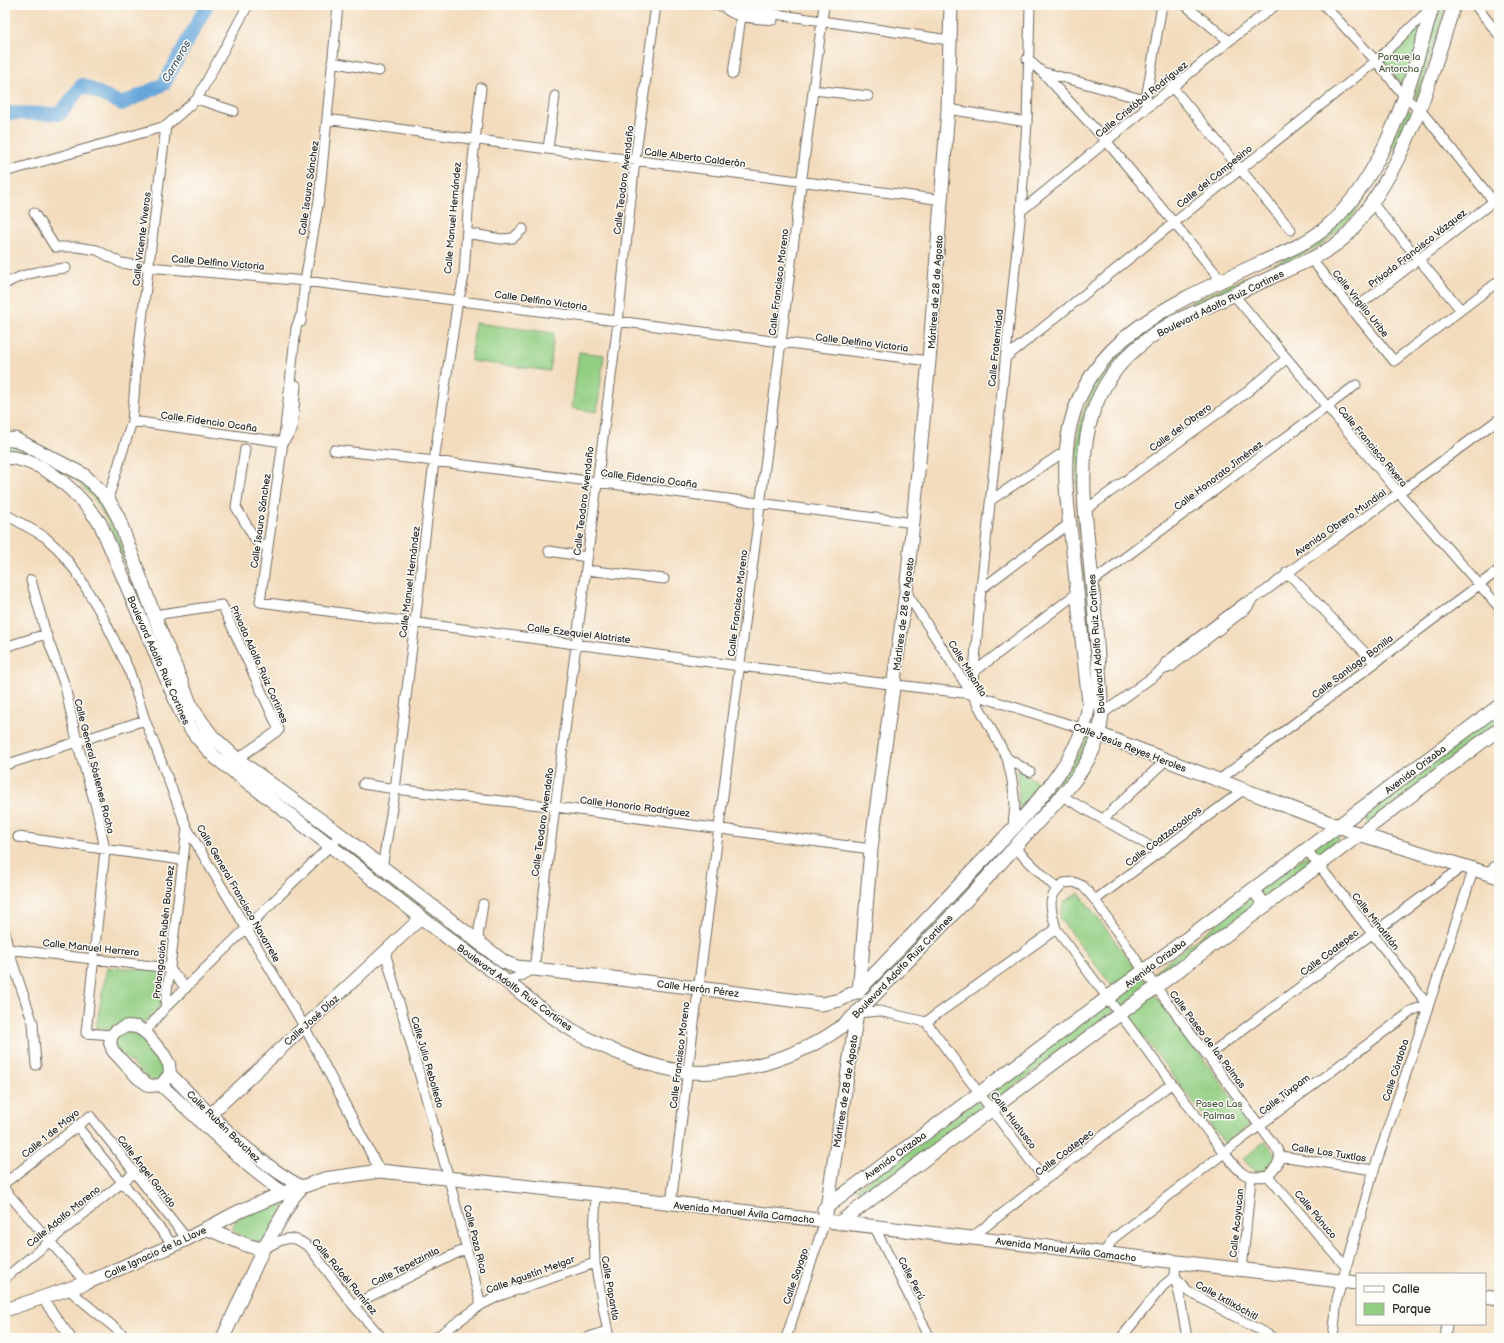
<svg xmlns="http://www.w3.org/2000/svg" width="1504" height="1343" viewBox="0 0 1504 1343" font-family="'Balsamiq Sans',sans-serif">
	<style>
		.green { fill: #92ce82; stroke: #5e7c56 }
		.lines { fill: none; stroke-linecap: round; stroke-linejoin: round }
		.river { stroke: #66a6d9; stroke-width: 14 }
		.minor-casing { stroke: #71695e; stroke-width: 11 }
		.tertiary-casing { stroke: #71695e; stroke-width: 14 }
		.secondary-casing { stroke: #71695e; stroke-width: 15 }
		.minor { stroke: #fff; stroke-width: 9 }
		.tertiary { stroke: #fff; stroke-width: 12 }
		.secondary { stroke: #fff; stroke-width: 13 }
		.labels { text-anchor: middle; stroke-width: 3; stroke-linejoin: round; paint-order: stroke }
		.park-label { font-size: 10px; fill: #4a5c45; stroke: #fdfcf7 }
		.street-label { font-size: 10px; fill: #2b2b2b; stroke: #fdfcf7 }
		.water-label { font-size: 11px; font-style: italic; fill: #435c71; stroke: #fdfcf7 }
	</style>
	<rect width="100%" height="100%" fill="#fdfcf7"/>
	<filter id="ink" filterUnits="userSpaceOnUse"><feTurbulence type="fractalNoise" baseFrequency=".025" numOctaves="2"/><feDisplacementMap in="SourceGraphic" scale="8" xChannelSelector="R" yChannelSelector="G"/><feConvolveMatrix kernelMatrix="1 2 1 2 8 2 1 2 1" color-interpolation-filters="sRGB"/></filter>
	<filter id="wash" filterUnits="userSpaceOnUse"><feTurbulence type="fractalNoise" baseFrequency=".012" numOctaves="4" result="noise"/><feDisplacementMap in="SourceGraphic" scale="16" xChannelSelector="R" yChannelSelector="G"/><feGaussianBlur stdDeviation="0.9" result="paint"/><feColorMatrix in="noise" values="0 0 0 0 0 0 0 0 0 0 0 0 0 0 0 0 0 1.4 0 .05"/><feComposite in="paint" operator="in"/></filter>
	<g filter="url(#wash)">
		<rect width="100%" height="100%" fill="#f3dcbd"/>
		<!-- green -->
		<path class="green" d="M1440,5H1446L1417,100L1415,95Z
			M1424,20L1404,89L1382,60Z
			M1408,109L1413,115L1383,169L1352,217L1323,244L1133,344L1086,419L1097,724L1092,723L1095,682L1078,515L1076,452L1081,418L1098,377L1128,340L1161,316L1276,264L1320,240L1349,214L1363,192L1379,166Z
			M475,323L554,333L550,371L471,361Z
			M579,352L604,355L597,412L572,408Z
			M5,445H14L76,475L100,498L114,524L158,631L153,633L110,526L96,501L74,478L42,459L14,450H5Z
			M1499,711V723L1369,823L1362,814Z
			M1087,736L1094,738L1074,773L872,998L873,986L955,900L1068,768L1082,748Z
			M1018,769L1043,786L1019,810Z
			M1333,831L1340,839L1318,856L1311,848Z
			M344,843L437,919L486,956L520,974C496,979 367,866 341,845Z
			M1308,854L1313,863L1263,899L1258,891Z
			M1079,893L1139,973L1115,990L1059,918L1064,902Z
			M1253,896L1259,905L1160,980L1154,972Z
			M107,967L162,970L160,1007L141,1026L112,1030L96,1028Z
			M1142,976L1149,986L1121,1007L1113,997Z
			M1154,994L1252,1123L1225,1144L1126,1014Z
			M1106,1002L1114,1012L991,1103L985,1094Z
			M133,1030L162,1060L166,1072L157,1081L150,1080L113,1046L118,1033Z
			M978,1099L985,1108L862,1199L856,1189Z
			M1265,1141L1277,1156L1274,1165L1266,1173H1256L1243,1159Z
			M285,1197L288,1199L265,1242C252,1241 241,1239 232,1228L238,1217Z"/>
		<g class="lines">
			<!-- river -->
			<path class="river" d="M5,113L60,114L82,85L122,104L164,84L207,5"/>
		</g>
	</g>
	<g filter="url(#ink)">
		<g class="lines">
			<defs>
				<path id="minor" d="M715,5L949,40
					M1185,5L1229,41
					M1324,5L1376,61L1405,97L1422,112L1499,208
					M1475,5L1499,35
					M726,9C738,19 757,18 773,20
					M1027,59L1042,72L1107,142L1222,281
					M332,62L379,71
					M1043,72L1145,100
					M733,74L741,16
					M1173,88L1291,230
					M813,90L868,96
					M197,99L234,111
					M948,109L1027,122
					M1144,111L1162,5
					M327,119C532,149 737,172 942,200
					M548,149L555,96
					M5,172L166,126
					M1372,203L1461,310
					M1021,211L1229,41L1276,5
					M34,213L55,247H77L97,250L121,263L148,267L305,281L929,361
					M467,233L501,239L513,238L523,229
					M1311,259L1394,361L1499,281
					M5,284C23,273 45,270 66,268
					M1234,295L1399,493L1499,607
					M1352,311L1494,201
					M300,317L296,328L285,428L260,602L740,666L972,694L1084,729
					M301,322L305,281L319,200L338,5
					M1005,358L1376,61L1432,7
					M132,421L283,442
					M284,441L292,430L296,385
					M245,449L236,507L256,541L262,545L267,546
					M334,450L434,461L914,523
					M108,499L132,421L137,360L166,126L197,99L248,5
					M991,500L1067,450
					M1084,511L1247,392L1286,359
					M5,514L45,537L59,550L77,573L103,617L129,670L145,720L187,828L304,1026L380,1171
					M549,551L587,557
					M586,570L664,579
					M1287,572L1374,662
					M31,580L46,634L65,686L77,742L98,814L105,850L86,1033L112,1035
					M1092,582L1356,385
					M981,589L1070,523
					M906,592L972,694L1007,758L1012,780L1015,803L1013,827
					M154,615L222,605L279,730L237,759
					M5,647L46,634
					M1162,670L1166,662L1244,603C1264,596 1290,570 1309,557C1373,512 1436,466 1499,419
					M974,672L1077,593
					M972,694L981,589L1021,211L1027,122L1030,5
					M1102,714L1162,670L1171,667L1247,608L1252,600
					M1007,758L1030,772
					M5,765L145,720
					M1219,780L1499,570
					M363,784C427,795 492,799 556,807C661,820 766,834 871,849
					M1062,796L1160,852
					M1103,819L1166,760
					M18,837L182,860
					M1015,848L1057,889
					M382,868L395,790L434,461L458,299L461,291L464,275L469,195L481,88
					M1487,873L1499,863
					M1074,882L1083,886L1095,900L1144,971L1277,1149L1280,1156L1277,1165L1268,1176C1241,1180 1240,1171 1224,1153L1056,929C1051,908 1045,898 1064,883Z
					M1095,900L1243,790
					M5,933L8,949L33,1023L36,1065
					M477,943L483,904
					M8,949L169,968L186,988
					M385,952L449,1179L481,1305
					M506,981L521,976L534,969L618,322L635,160L656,5
					M165,1008L341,835
					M857,1013L879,1011L926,1022L974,1086
					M926,1022L1056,929
					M145,1032L165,1008L187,828
					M1207,1056L1465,865
					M979,1093L1045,1180
					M77,1126L173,1245
					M1280,1156L1374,1170
					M1268,1176L1346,1267
					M5,1183L90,1116L187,1239
					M5,1190L86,1283
					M596,1194L594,1233L595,1263L609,1338
					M671,1203L824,5
					M875,1228L930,1338
					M971,1238L1045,1180L1171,1084
					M263,1249C284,1239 290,1232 310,1248L353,1305L382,1338
					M1103,1254L1114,1238L1259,1126L1413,1010L1428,1005L1307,850
					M1176,1262L1175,1276L1180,1298L1187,1338
					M1242,1270L1251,1178
					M1175,1276L1186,1290L1274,1338
					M5,1278L135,1172
					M68,1289L127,1338
					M42,1298L71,1338
					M353,1305L467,1248
					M435,1338L481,1305L499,1296L595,1263
					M586,1338L607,1331
					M786,1338L825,1221
					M1121,1338L1163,1286L1175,1276
					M1333,1338L1337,1299L1374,1170L1474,868
					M1445,1338L1447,1324"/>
				<path id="tertiary" d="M1254,890L1265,906
					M127,1026L137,1027L145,1032L164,1055L169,1064L170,1074L161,1085L150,1086L138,1078L113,1051L110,1043L112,1035L116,1031Z
					M170,1074C211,1115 251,1159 302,1187
					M161,1085L251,1168L283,1193
					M201,1123L421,918"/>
				<path id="secondary" d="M5,440L15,439L84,475L108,499L118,517L154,615L192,708L212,736L237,759L341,835L504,962L517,967L698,988L822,1004L840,1000L859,990C895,953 930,916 966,878C1007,834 1084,764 1089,702C1083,652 1078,602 1073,551C1068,511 1061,466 1070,426C1091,333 1183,299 1260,263C1285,252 1311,242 1331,223C1389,168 1411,79 1433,5
					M5,457C46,459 78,493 100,523L182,715C191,732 203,745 216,758C278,805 339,852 399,900C433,927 467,953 502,978C525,996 548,1015 572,1030C602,1048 655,1070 690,1072C716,1074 747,1069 772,1061C804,1051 834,1036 857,1013C913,956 969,899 1022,839C1046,812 1076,785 1092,752C1098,740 1101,727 1102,714C1099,670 1096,625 1092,581C1081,472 1063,385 1174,322L1311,259C1323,253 1334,247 1344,238C1352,231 1359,220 1365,212C1411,151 1431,77 1454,5
					M1091,731L1359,834L1499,877
					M859,992L871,849L906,592L929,361L948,109L951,5
					M824,1209L1499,706
					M825,1221L857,1012
					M839,1223L1265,906L1499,729
					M206,1228L249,1246L263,1249
					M1485,1297L1499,1299
					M5,1310L86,1283L187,1239L238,1212L283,1193L302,1187
					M223,1338L263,1249L294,1196L302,1187L324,1179L380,1171L596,1194L1357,1283"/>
			</defs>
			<!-- minor casing -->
			<use href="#minor" class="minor-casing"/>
			<!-- tertiary casing -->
			<use href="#tertiary" class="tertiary-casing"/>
			<!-- secondary casing -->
			<use href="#secondary" class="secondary-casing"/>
			<!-- minor -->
			<use href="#minor" class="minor"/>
			<!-- tertiary -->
			<use href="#tertiary" class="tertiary"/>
			<!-- secondary -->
			<use href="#secondary" class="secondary"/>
		</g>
	</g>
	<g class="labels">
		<!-- park labels -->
		<g class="park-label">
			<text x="1399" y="60">Parque la<tspan x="1399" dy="12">Antorcha</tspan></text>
			<text x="1219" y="1107">Paseo Las<tspan x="1219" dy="12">Palmas</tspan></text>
		</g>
		<!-- street labels -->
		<g class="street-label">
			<text transform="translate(1141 99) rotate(-39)" y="4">Calle Cristóbal Rodríguez</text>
			<text transform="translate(695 157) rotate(7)" y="4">Calle Alberto Calderón</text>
			<text transform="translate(1214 176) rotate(-39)" y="4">Calle del Campesino</text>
			<text transform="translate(623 180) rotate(-83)" y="4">Calle Teodoro Avendaño</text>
			<text transform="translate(308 188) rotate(-82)" y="4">Calle Isauro Sánchez</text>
			<text transform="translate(452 218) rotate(-85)" y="4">Calle Manuel Hernández</text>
			<text transform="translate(141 239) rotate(-83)" y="4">Calle Vicente Viveros</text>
			<text transform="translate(1417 248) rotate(-38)" y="4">Privada Francisco Vázquez</text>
			<text transform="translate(218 262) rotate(5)" y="4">Calle Delfino Victoria</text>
			<text transform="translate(778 282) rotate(-83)" y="4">Calle Francisco Moreno</text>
			<text transform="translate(935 292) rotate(-86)" y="4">Mártires de 28 de Agosto</text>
			<text transform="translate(541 300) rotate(8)" y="4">Calle Delfino Victoria</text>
			<text transform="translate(1220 303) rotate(-26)" y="4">Boulevard Adolfo Ruiz Cortines</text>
			<text transform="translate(1361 303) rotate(51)" y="4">Calle Virgilio Uribe</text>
			<text transform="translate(862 342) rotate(7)" y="4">Calle Delfino Victoria</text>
			<text transform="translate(995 348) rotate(-84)" y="4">Calle Fraternidad</text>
			<text transform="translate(209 421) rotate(8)" y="4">Calle Fidencio Ocaña</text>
			<text transform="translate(1180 427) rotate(-36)" y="4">Calle del Obrero</text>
			<text transform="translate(1373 446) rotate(50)" y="4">Calle Francisco Rivera</text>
			<text transform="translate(1218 475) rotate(-37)" y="4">Calle Honorato Jiménez</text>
			<text transform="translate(649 478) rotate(7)" y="4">Calle Fidencio Ocaña</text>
			<text transform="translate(583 501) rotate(-83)" y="4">Calle Teodoro Avendaño</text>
			<text transform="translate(260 521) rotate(-82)" y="4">Calle Isauro Sánchez</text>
			<text transform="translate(1340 522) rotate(-35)" y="4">Avenida Obrero Mundial</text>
			<text transform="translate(409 582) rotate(-83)" y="4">Calle Manuel Hernández</text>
			<text transform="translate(737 603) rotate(-83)" y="4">Calle Francisco Moreno</text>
			<text transform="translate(903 614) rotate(-83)" y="4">Mártires de 28 de Agosto</text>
			<text transform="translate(579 633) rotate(7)" y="4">Calle Ezequiel Alatriste</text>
			<text transform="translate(1096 644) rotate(-94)" y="4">Boulevard Adolfo Ruiz Cortines</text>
			<text transform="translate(159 660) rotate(66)" y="4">Boulevard Adolfo Ruiz Cortines</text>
			<text transform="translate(260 664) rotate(66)" y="4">Privada Adolfo Ruiz Cortines</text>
			<text transform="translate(1352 666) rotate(-37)" y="4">Calle Santiago Bonilla</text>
			<text transform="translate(968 668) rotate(58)" y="4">Calle Misantla</text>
			<text transform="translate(1130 747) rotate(21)" y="4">Calle Jesús Reyes Heroles</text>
			<text transform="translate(95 766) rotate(76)" y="4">Calle General Sóstenes Rocha</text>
			<text transform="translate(1415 769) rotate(-37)" y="4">Avenida Orizaba</text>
			<text transform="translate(635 806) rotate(7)" y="4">Calle Honorio Rodríguez</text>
			<text transform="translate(542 822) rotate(-82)" y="4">Calle Teodoro Avendaño</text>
			<text transform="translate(1163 836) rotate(-37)" y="4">Calle Coatzacoalcos</text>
			<text transform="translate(239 893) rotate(60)" y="4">Calle General Francisco Navarrete</text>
			<text transform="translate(1376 921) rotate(52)" y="4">Calle Minatitlán</text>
			<text transform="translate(163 932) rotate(-84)" y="4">Prolongación Rubén Bouchez</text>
			<text transform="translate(91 947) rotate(6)" y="4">Calle Manuel Herrera</text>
			<text transform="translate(1329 952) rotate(-37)" y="4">Calle Coatepec</text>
			<text transform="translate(1155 963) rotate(-37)" y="4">Avenida Orizaba</text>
			<text transform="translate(902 966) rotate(-46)" y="4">Boulevard Adolfo Ruiz Cortines</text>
			<text transform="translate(515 987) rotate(36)" y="4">Boulevard Adolfo Ruiz Cortines</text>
			<text transform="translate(698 988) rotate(7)" y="4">Calle Herón Pérez</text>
			<text transform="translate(311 1020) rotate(-42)" y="4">Calle José Díaz</text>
			<text transform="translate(1208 1039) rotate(53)" y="4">Calle Paseo de las Palmas</text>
			<text transform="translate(679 1055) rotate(-83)" y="4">Calle Francisco Moreno</text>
			<text transform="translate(428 1062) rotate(74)" y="4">Calle Julio Rebolledo</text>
			<text transform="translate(1395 1070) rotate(-72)" y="4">Calle Córdoba</text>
			<text transform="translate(845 1091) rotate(-81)" y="4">Mártires de 28 de Agosto</text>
			<text transform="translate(1284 1094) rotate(-37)" y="4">Calle Túxpam</text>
			<text transform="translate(1014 1120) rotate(53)" y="4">Calle Huatusco</text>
			<text transform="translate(224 1126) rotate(44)" y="4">Calle Rubén Bouchez</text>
			<text transform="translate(50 1133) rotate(-39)" y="4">Calle 1 de Mayo</text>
			<text transform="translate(1064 1152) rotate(-37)" y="4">Calle Coatepec</text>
			<text transform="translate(1329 1152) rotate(9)" y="4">Calle Los Tuxtlas</text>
			<text transform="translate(895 1155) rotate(-36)" y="4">Avenida Orizaba</text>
			<text transform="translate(147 1171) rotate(52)" y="4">Calle Ángel Garrido</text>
			<text transform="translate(744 1212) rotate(6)" y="4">Avenida Manuel Ávila Camacho</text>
			<text transform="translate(1316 1214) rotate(50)" y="4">Calle Pánuco</text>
			<text transform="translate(63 1216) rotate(-39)" y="4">Calle Adolfo Moreno</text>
			<text transform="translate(1236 1223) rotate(-84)" y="4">Calle Acayucan</text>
			<text transform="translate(476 1239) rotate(76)" y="4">Calle Poza Rica</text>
			<text transform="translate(1066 1249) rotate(7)" y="4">Avenida Manuel Ávila Camacho</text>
			<text transform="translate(155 1252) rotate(-25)" y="4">Calle Ignacio de la Llave</text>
			<text transform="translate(405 1266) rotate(-27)" y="4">Calle Tepetzintla</text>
			<text transform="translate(530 1274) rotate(-20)" y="4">Calle Agustín Melgar</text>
			<text transform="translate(345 1276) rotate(50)" y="4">Calle Rafaél Ramírez</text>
			<text transform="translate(795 1276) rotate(-71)" y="4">Calle Sayago</text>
			<text transform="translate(912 1278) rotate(63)" y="4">Calle Perú</text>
			<text transform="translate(611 1288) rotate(80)" y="4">Calle Papantla</text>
			<text transform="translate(1227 1300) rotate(29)" y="4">Calle Ixtlixóchitl</text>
		</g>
		<!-- water labels -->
		<g class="water-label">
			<text transform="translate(176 61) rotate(-60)" y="4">Carneros</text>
		</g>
	</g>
	<!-- margin -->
	<rect width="1504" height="1343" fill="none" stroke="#fdfcf7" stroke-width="20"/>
	<!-- legend -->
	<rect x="1356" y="1273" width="130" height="52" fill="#fdfcf7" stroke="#a9a8a5"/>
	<rect x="1364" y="1286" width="20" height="6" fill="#ffffff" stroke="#a9a8a5"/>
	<text x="1392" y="1293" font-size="12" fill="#2b2b2b">Calle</text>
	<rect x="1364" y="1303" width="20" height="12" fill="#92ce82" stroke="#a9a8a5"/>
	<text x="1392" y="1313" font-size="12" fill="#2b2b2b">Parque</text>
</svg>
